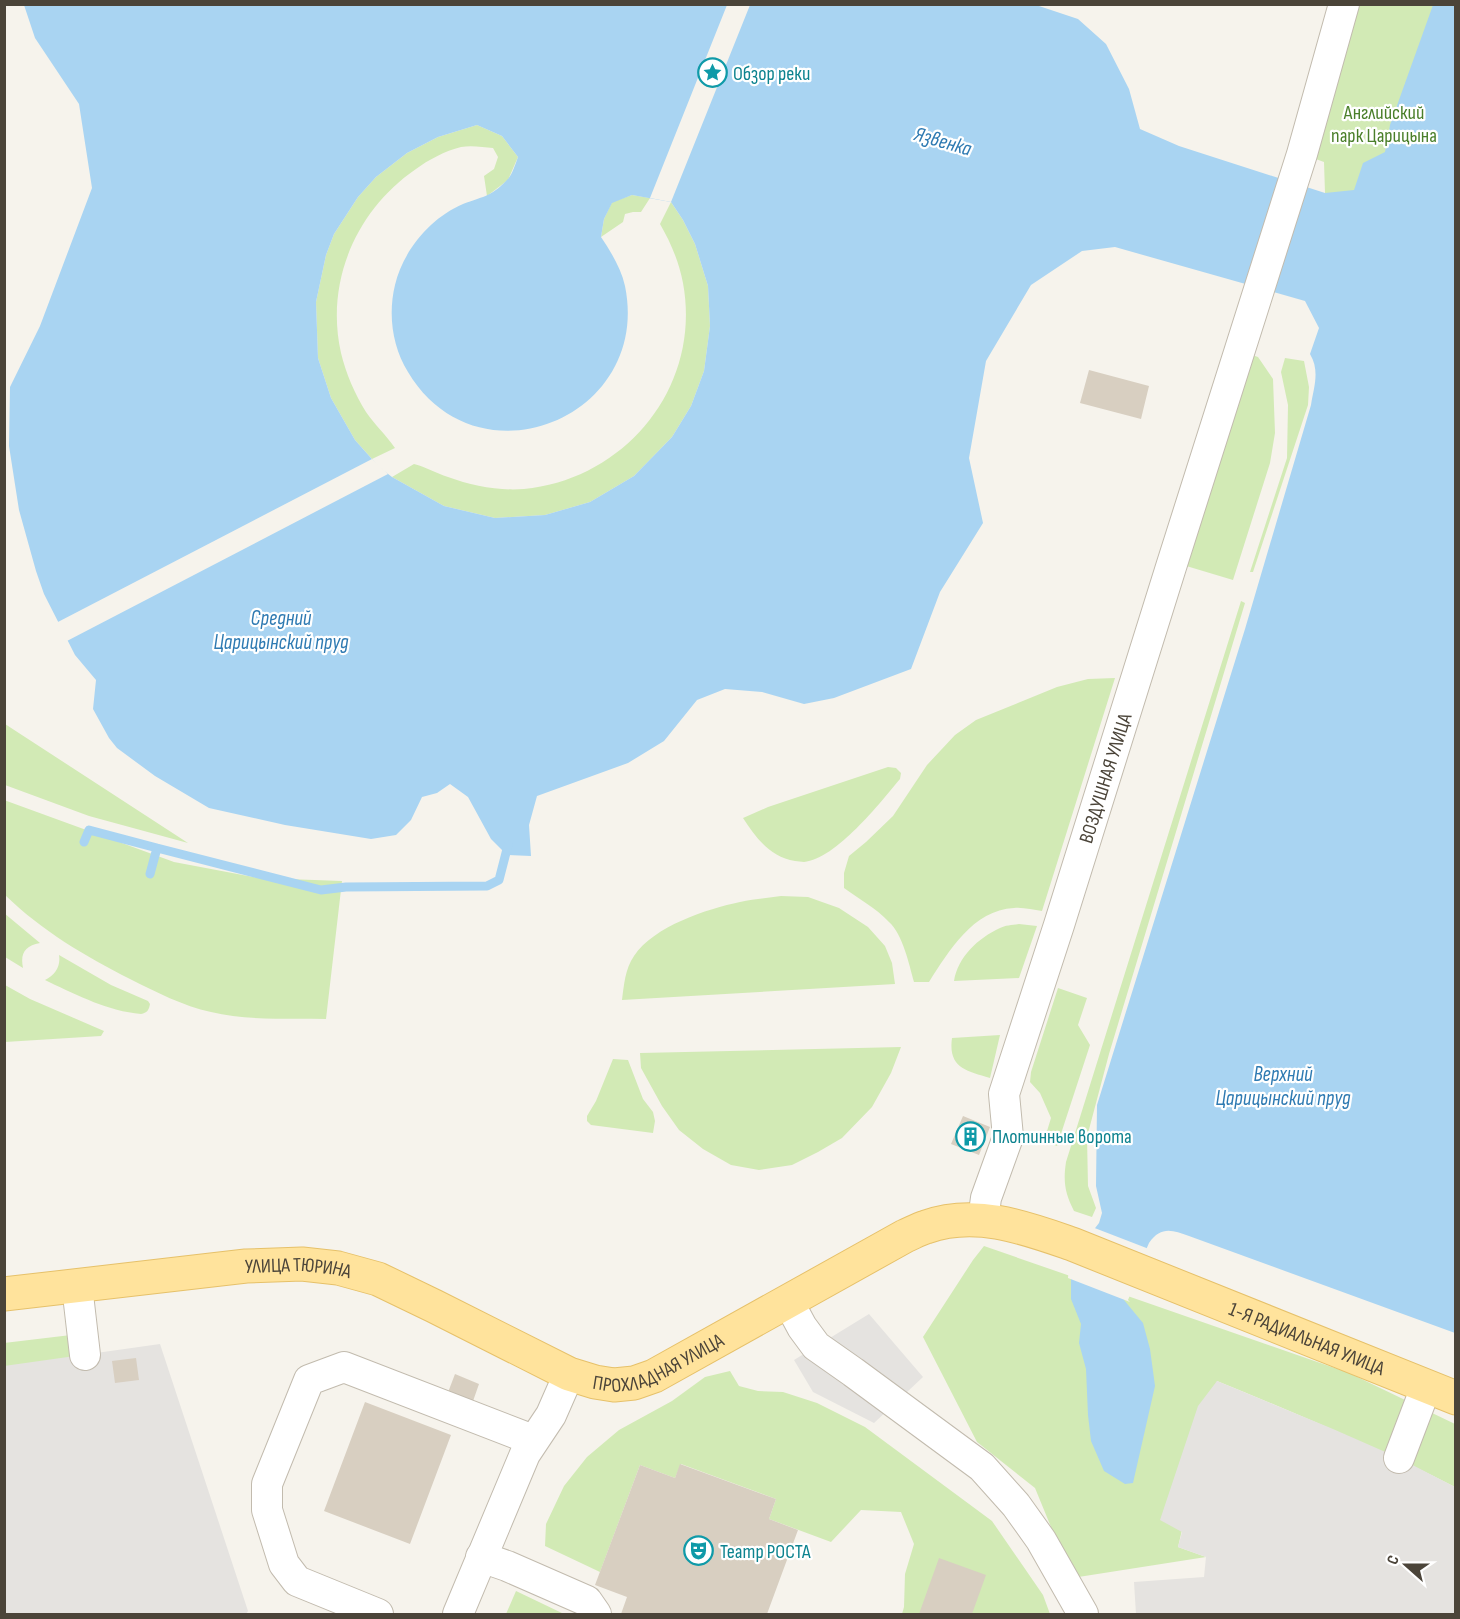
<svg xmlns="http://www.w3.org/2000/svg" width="1460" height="1619" viewBox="0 0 1460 1619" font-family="'Sofia Sans Condensed',sans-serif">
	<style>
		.green { fill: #d2eab5 }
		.parking { fill: #e5e3e0 }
		.water { fill: #a9d4f2; fill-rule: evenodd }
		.pier { fill: #f6f3ec }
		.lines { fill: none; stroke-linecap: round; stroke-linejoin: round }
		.stream { stroke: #a9d4f2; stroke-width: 9 }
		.building { fill: #d8cfc1 }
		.minor-casing { stroke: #c2bbae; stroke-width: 32 }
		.major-casing { stroke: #e6c16a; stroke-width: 35 }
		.minor { stroke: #fff; stroke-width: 30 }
		.major { stroke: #ffe39c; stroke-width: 33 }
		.labels { text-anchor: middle; stroke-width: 4.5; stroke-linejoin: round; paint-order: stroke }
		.culture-label { font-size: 20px; fill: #0d838f; stroke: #fff; text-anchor: start }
		.park-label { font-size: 20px; fill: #4a7f2a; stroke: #fff }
		.street-label { font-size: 20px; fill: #4b4439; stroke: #fff }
		.water-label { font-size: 21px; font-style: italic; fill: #2e7ab2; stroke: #fff }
	</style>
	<rect width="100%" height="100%" fill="#f6f3ec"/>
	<!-- green -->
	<path class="green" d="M1344,5H1455V280L1325,193L1324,162L1302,154Z
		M477,125L502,136L518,157L508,180L487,196L484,176L494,169L498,157L493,148C483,147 471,145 461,147C445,151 428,160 416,169C356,210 325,282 341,353C346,374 355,394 366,412C375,425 386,435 395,448L372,459L355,440L331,398L318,358L316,302L326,255L334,234L358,197L376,177L407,153L438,137Z
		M632,195L650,198L641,212H633L625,214L623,222L601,237L604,219L612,202Z
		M671,202L683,220L695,244L708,286L710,326L704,371L691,406L672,437L634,476L590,502L545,515L495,518L444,506L392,477L414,464C426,467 436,473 448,477C472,486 499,491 524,489C626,479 702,386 683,283C679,262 671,243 660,224Z
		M1249,354L1258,357L1273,379L1275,433L1270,463L1233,580L1183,565Z
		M1285,358L1304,361L1309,387L1308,405L1253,572H1250L1287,458L1288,405L1281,372Z
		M1241,601L1245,603L1109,1054L1087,1137L1088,1186L1096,1208L1092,1217L1074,1211C1065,1193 1063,1182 1066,1162Z
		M1115,678L1042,911C1033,910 1023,907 1014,908C973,910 949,951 929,982H914C909,964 903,935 889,922C876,908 859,899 844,888V873L849,856L866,842L893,816L927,765L955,735L976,720L1057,687L1088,679Z
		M5,724L188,843L89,816L5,785Z
		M888,767L896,768L901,773L900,779C880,803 836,859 804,862C801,862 798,861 795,861C770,857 756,838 743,818L768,807Z
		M4,800L174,862L259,878L342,881L326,1019C288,1018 248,1021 211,1012C183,1006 156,992 130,979C85,956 42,931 5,895Z
		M781,896L808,897L839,908L868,927L885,946L892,963L895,984L622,1000C624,985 625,969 634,956C654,926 707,909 740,902C754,899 768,898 781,896Z
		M4,913L40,943C25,946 20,953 23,968L5,957Z
		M1019,924L1037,926L1019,978L954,981C958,957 978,938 1000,928C1005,925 1013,925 1019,924Z
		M59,955L111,985L148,1001L150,1004C149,1010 147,1013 141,1014C108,1011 79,996 49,982L45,980C55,975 61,966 59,955Z
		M5,985L30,999L104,1031L101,1036L5,1042Z
		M1058,988L1087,998L1078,1025L1090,1045L1057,1146L1044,1141L1051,1118L1040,1093L1030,1082L1031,1072Z
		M1000,1035L990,1078C965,1071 948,1067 952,1038Z
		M901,1047L891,1073L872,1107L842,1138L818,1152L792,1165L759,1170L731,1165L703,1149L679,1130L662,1106L641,1068L640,1053Z
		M613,1059L628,1060L643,1099L653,1112L655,1121L653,1133L591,1125L587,1121V1116L596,1101Z
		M984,1246L1349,1373L1455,1424V1487C1378,1448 1298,1414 1217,1381L1178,1547L1206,1557L1072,1578L1035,1488L977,1442L923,1337L973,1260Z
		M71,1335L75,1372L5,1376L4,1343Z
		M730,1371L739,1386L758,1391L783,1392L817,1403L865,1427L992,1521L1043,1595L1050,1614H902L904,1607L905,1574L914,1544L901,1512L861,1510L831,1542L769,1519L776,1499L681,1464L675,1478L640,1465L600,1572L545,1546L546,1524L564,1486L587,1457L619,1430L672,1401L705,1377Z
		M516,1591L564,1614H506Z"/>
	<!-- parking -->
	<path class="parking" d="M869,1314L923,1377L874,1423L813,1392L794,1360Z
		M160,1344L248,1611L246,1614H5L4,1366Z
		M1217,1381L1333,1429L1399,1458L1455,1487V1614H1136L1134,1582L1204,1577L1206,1557L1178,1547L1182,1532L1160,1520L1198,1406Z"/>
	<!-- water -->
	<path class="water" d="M24,5H1036L1078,19L1106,44L1129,89L1140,129L1179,146L1325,193L1354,190L1363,163L1385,152L1390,125L1433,5H1455V1333L1189,1236C1172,1230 1161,1226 1149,1243L1124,1300L1143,1323L1150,1349L1155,1386L1133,1483L1125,1484L1104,1471L1091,1441L1088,1415L1086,1369L1079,1343L1081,1324L1071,1299V1268L1075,1254L1099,1223L1102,1213L1096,1186L1097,1105L1245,629L1311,405C1314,386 1320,371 1310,354L1319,328L1305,301L1115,247L1082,251L1031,285L986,361L969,458L983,523L940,592L911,669L834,698L804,704L762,692L725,689L697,700L664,741L628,763L537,796L529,825L531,856L507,855L491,839L468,797L450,784L437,793L422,797L411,820L396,835L371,839L285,825L209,808L155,776L117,748L109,738L93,709L96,680L75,655L44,594L36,571L19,510L9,446L10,387L40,326L92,188L79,104L35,38ZM477,125L502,136L518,157C515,165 512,176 506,181C491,197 481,197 463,204C430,218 403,251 395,285C388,314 392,346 408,372C477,488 652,418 625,286C621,268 611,252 601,237L604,219L612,203L632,195L671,202L683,220L695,244L708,286L710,326L704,371L691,406L672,437L634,476L590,502L545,515L495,518L444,506L392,477L379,467L355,440L331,398L318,358L316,302L326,255L334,234L358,197L376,177L407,153L438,137Z"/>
	<!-- pier -->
	<path class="pier" d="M727,5H750L671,202L650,198Z
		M372,459L388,474L65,642L56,623Z
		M1092,1227L1149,1249L1128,1300L1130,1302L1068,1278L1069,1267L1072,1253Z"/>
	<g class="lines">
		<!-- stream -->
		<path class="stream" d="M84,842L89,830L157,848
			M150,874L157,848L321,890L346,887L487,886L499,880L508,845"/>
	</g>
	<!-- building -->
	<path class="building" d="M1089,370L1149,386L1141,419L1080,403Z
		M963,1116L990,1127L979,1155L951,1144Z
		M136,1358L139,1380L115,1383L112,1361Z
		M455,1374L479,1384L472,1404L447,1395Z
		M365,1402L451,1435L410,1544L324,1511Z
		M680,1464L776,1499L769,1519L798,1530L767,1614H621L627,1597L595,1585L640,1465L675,1478Z
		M939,1558L986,1575L972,1614H919Z"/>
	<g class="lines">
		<defs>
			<g id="minor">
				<path id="s1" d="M983,1220L986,1198L1008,1137L1004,1094L1059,925L1171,567L1302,154L1344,4"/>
				<path d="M77,1286L85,1355"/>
				<path d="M788,1301L802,1327L816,1346L853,1372L982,1467L1016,1505L1041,1540L1083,1614"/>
				<path d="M1399,1458L1426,1387"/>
				<path d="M481,1557L507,1566L587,1601L596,1614"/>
				<path d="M378,1614L297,1581L284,1564L267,1510V1484L309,1380L344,1367L533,1440"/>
				<path d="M458,1614L525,1454L551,1415L569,1374"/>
			</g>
			<g id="major">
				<path id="s2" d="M4,1294L246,1266L302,1264L338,1268L378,1279L434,1306L569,1374L595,1382L614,1385L634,1383L654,1376L905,1236C912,1233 919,1229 926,1227C976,1209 1026,1228 1072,1244L1456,1398"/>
			</g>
		</defs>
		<!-- minor casing -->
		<use href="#minor" class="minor-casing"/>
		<!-- major casing -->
		<use href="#major" class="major-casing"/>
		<!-- minor -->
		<use href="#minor" class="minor"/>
		<!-- major -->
		<use href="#major" class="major"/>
	</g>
	<!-- icons -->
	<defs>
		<symbol id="sight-ring" viewBox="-11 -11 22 22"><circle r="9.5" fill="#fff" stroke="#0f9aa8" stroke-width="1.5"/><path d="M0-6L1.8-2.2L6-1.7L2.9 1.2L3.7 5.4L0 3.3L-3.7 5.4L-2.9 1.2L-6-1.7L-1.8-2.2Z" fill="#0f9aa8"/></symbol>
		<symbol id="building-ring" viewBox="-11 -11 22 22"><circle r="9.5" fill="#fff" stroke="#0f9aa8" stroke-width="1.5"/><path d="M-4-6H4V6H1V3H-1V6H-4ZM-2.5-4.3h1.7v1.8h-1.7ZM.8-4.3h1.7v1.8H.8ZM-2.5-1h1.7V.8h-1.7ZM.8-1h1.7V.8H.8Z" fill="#0f9aa8"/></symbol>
		<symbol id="theatre-ring" viewBox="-11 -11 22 22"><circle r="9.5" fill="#fff" stroke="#0f9aa8" stroke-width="1.5"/><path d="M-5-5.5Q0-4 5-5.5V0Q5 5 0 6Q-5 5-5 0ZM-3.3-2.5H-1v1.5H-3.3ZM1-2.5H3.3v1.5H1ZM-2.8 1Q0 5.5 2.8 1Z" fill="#0f9aa8"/></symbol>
	</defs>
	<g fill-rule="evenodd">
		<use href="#sight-ring" x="696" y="56" width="33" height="33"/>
		<use href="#building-ring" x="954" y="1120" width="33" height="33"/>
		<use href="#theatre-ring" x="682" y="1534" width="33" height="33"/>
	</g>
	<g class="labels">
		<!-- culture labels -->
		<g class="culture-label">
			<text x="733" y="80">Обзор реки</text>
			<text x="992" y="1143">Плотинные ворота</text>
			<text x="720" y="1558">Театр РОСТА</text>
		</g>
		<!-- park labels -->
		<g class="park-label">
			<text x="1384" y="119">Английский<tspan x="1384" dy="23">парк Царицына</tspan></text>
		</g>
		<!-- street labels -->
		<g class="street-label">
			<text dy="7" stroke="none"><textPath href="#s1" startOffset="462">ВОЗДУШНАЯ УЛИЦА</textPath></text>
			<text dy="7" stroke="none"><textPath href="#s2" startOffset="296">УЛИЦА ТЮРИНА</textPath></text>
			<text dy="7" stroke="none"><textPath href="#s2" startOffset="1392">1-Я РАДИАЛЬНАЯ УЛИЦА</textPath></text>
			<text dy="7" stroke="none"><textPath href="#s2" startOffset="686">ПРОХЛАДНАЯ УЛИЦА</textPath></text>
		</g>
		<!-- water labels -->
		<g class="water-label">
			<text transform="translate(943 141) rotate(16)" y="7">Язвенка</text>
			<text x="281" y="625">Средний<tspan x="281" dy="24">Царицынский пруд</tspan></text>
			<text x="1283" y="1081">Верхний<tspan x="1283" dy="24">Царицынский пруд</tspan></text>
		</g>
	</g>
	<!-- border -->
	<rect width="1460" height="1619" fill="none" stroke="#4b4439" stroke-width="12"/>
	<!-- north arrow -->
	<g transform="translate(1406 1565) rotate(291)" stroke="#ffffff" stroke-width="4.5" paint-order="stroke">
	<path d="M0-4.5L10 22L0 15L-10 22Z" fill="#4b4439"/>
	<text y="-9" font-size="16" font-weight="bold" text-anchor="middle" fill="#4b4439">С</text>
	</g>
</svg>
